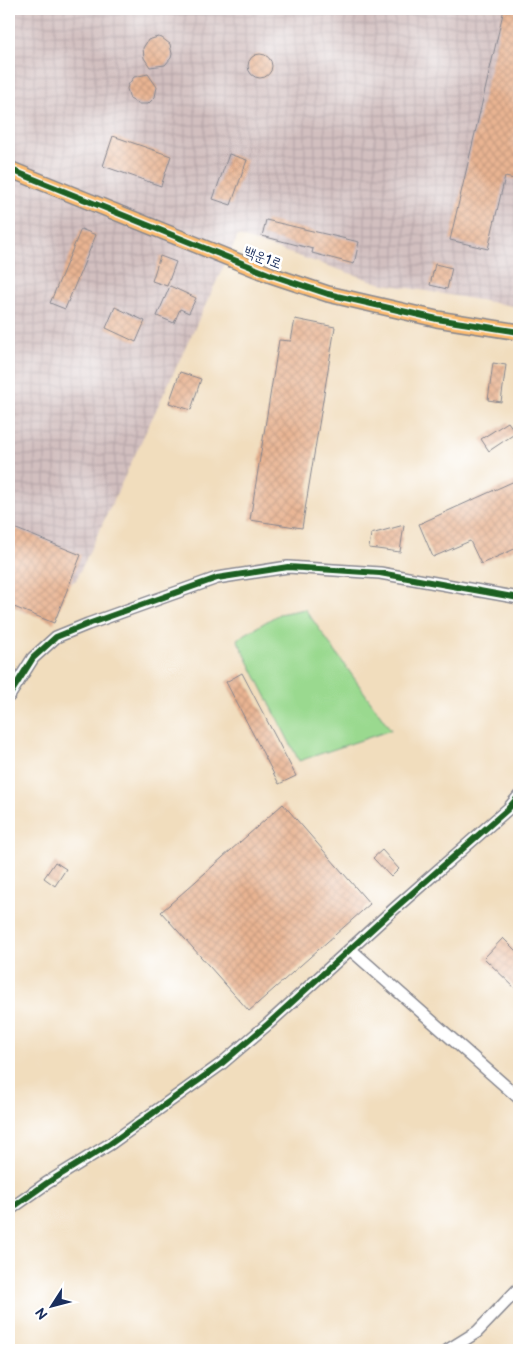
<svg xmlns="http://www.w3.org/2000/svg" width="528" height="1359" viewBox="0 0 528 1359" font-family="'Balsamiq Sans','Poor Story',sans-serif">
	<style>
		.industrial { fill: url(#industrial-grid) }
		.green { fill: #9ad98f; stroke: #5a8476 }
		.building { fill: url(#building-cross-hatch) }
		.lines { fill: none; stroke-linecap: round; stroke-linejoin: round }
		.minor-casing { stroke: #86868e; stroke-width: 14 }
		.major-casing { stroke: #86868e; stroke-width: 18 }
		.minor { stroke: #fff; stroke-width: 11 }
		.major { stroke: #fdbc70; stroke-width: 15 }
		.cycleway-casing { stroke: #fff; stroke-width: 9 }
		.cycleway { stroke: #1b5e20; stroke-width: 6 }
		.labels { text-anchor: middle; stroke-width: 5; stroke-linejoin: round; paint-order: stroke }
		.street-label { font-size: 14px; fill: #1b2f5e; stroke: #fff }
	</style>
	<defs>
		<pattern id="industrial-grid" width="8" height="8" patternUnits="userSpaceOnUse" patternTransform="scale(1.25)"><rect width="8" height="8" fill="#d2bfbf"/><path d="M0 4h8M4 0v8" fill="none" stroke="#b4a4a7"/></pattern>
		<pattern id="building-cross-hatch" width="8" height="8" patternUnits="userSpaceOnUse" patternTransform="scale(1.25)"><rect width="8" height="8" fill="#e9b492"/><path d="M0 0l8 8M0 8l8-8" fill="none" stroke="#c79b80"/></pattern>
	</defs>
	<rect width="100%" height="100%" fill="#fff"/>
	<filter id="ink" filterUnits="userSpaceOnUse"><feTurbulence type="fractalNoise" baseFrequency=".02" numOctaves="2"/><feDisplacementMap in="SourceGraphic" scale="10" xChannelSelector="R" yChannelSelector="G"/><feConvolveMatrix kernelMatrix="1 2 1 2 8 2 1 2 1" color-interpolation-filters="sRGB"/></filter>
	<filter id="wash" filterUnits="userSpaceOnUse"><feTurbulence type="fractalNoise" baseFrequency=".0096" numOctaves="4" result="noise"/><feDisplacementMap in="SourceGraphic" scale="20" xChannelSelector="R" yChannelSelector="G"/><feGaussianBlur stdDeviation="1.12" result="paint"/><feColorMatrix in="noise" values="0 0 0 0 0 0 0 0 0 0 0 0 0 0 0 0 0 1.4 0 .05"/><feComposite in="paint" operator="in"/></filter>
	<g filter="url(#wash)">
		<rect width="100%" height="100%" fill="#f1ddbd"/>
		<!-- industrial -->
		<path class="industrial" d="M9,9H519V307L379,283L238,236L76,580L26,613L9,604Z"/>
		<!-- green -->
		<path class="green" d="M305,609L391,730L299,761L237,639L279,614Z"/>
		<g id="blocks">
			<!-- building -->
			<path class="building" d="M504,9H519V180L505,177L488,249L450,240Z
				M158,37L162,38L170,44L172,54L171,58L165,65L150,67L144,58L143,48L148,40Z
				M248 66a12 12 0 1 1 24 0a12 12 0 1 1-24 0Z
				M148,74L157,87L155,97L148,104H138L130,99L127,89L128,85L134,77Z
				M113,136L171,156L161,186L103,166Z
				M229,154L247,160L231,205L213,199Z
				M266,220L359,242L354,264L312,253L313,249L262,236Z
				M81,229L96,235L65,309L50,303Z
				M160,256L176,262L167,286L152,281Z
				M435,264L452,268L447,289L430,285Z
				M170,286L196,298L189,313L180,309L174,323L157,316Z
				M115,307L145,321L136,342L106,328Z
				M295,319L335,327L302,528L250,520L279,340L291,341Z
				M493,363L506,365L501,402L488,400Z
				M180,372L201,379L191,410L169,403Z
				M508,422L516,433L489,451L481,439Z
				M519,479V547L481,564L470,541L433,557L419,524Z
				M404,525L400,552L369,548L371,534Z
				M9,526L81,555L54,623L9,605Z
				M242,673L296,776L279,784L226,682Z
				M283,804L370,904L249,1011L161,912Z
				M382,850L399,869L391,877L373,858Z
				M55,862L66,869L55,886L44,878Z
				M503,938L519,954V992L484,958Z"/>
		</g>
	</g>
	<g filter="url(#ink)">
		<use href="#blocks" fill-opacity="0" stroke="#86868e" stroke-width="1"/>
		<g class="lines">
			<defs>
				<path id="minor" d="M9,696L33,658L56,637L88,624L217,578L288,567L380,573L519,598
					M350,949L519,1098
					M9,1210L47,1183L110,1144L220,1065L268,1024L393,910L508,809L519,796
					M448,1350L477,1332L519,1288"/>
				<path id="major" d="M9,169L271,275L328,294L437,319L519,332"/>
			</defs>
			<!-- minor casing -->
			<use href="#minor" class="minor-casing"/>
			<!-- major casing -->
			<use href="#major" class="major-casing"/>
			<!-- minor -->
			<use href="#minor" class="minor"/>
			<!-- major -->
			<use href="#major" class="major"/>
			<defs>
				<path id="cycleway" d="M9,169L271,275L328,294L437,319L519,332
					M9,696L33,658L56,637L88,624L217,578L288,567L380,573L519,598
					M9,1210L47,1183L110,1144L220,1065L268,1024L393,910L508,809L519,796"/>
			</defs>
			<!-- cycleway casing -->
			<use href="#cycleway" class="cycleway-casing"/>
			<!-- cycleway -->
			<use href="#cycleway" class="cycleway"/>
		</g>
	</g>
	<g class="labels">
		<!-- street labels -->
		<g class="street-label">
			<text transform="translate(263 257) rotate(21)" y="5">백운1로</text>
		</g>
	</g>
	<!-- margin -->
	<rect width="528" height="1359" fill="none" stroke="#fff" stroke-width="30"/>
	<!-- north arrow -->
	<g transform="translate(52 1306) rotate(234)" stroke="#ffffff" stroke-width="4" paint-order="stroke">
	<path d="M0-4L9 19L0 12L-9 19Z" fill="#1b2f5e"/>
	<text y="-8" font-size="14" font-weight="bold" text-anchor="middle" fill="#1b2f5e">N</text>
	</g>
</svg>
